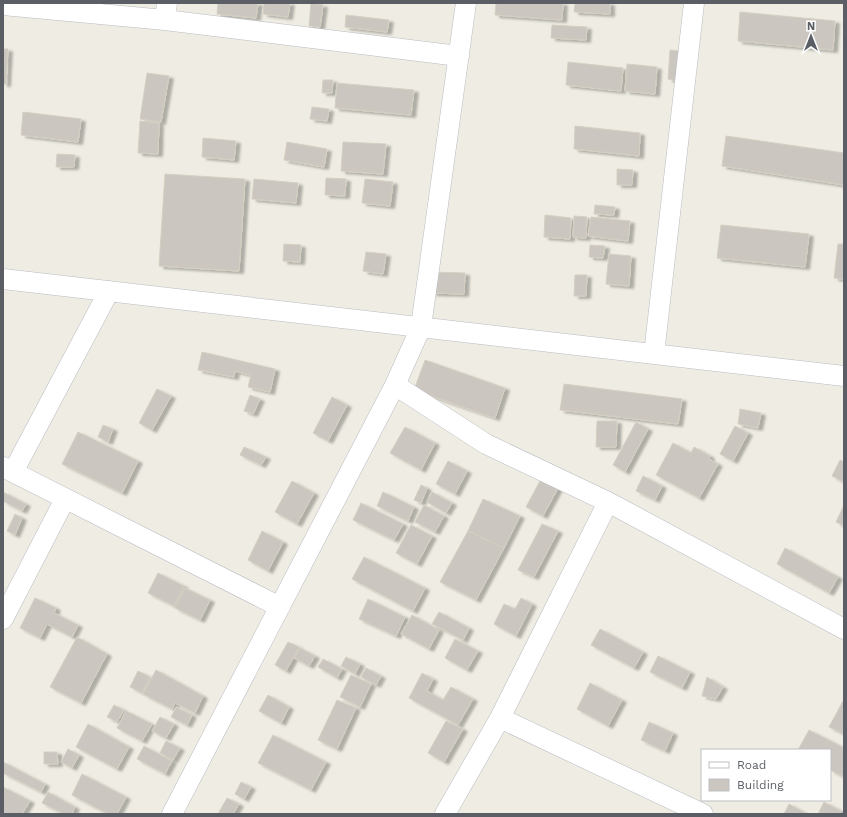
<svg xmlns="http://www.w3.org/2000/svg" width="847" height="817" viewBox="0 0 847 817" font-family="'Work Sans',sans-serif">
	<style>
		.building { fill: #cbc7c0; stroke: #d5cfc1; filter: url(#shadow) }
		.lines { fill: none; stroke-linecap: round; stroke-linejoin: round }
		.minor-casing { stroke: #b8bbc1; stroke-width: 21 }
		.minor { stroke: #fff; stroke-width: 20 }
	</style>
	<defs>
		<filter id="shadow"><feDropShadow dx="4.5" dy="2.5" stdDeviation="1" flood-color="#0004"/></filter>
	</defs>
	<rect width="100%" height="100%" fill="#efede3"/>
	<!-- building -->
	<path class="building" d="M218,3H258L256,18L217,14Z
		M264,3H290L288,17L263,14Z
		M311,3L323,5L320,27L309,26Z
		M496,3H563L562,20L495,15Z
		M575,3H610V14L574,12Z
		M740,12L835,21L833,50L738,41Z
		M346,15L389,20L387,32L345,27Z
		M552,25L587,27L586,40L551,38Z
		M3,49H8L6,84H3Z
		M670,50L680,51L677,81L668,79Z
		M568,62L623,68L621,91L566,85Z
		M627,64L657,67L655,94L625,91Z
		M147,73L169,76L161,122L140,119Z
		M323,80H333L332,93H322Z
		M337,83L414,90L411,115L335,108Z
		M312,107L329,109L327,121L310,119Z
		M23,112L81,119L78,142L21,135Z
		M140,121L159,123L158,154L138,153Z
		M575,126L640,133L639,156L574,149Z
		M726,136L844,153V185L722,166Z
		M203,138L236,141L234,160L202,157Z
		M287,142L327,149L324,167L284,160Z
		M343,142L386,144L383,174L341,171Z
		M57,154L75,155L74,167H56Z
		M617,169L633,170L632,185H617Z
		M165,174L245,179L239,271L159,266Z
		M326,178L346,179L345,196L325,195Z
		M254,179L298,183L296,203L252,199Z
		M365,179L393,182L390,206L362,203Z
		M595,205L615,207L614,215L594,214Z
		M545,215L571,218L570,239L544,237Z
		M574,216L587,217L586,238L573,237Z
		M591,217L630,221L628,241L588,236Z
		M721,225L809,234L805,267L717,258Z
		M284,244L301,245L300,262L283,261Z
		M838,244H844V279L834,278Z
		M590,245L605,246L603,258L589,257Z
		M366,252L386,254L383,274L363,271Z
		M609,254L631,256L629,286L606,284Z
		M433,272L465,273L464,294L432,293Z
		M575,275H587L586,296H574Z
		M202,352L275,369L270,392L248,387L251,375L235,371L234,377L198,370Z
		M425,360L505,388L495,418L414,390Z
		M564,384L682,399L678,424L560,410Z
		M157,389L171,396L152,430L139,423Z
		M250,395L260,399L253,414L244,411Z
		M332,397L347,405L328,441L313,433Z
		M740,409L761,413L758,428L738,424Z
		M597,421H617L616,447H596Z
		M636,422L648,429L625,472L613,465Z
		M103,425L113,429L108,442L98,437Z
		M735,426L748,433L733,461L720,454Z
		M405,427L435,443L421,470L390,453Z
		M78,432L138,461L122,493L62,464Z
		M673,443L691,453L694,447L710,456L709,459L718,464L699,498L656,475Z
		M244,447L266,457L261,465L240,455Z
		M840,460L844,462V482L832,476Z
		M448,461L467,471L455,494L436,484Z
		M643,476L662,486L655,500L636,491Z
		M541,479L558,488L543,516L526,507Z
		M292,481L314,493L297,524L275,512Z
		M421,485L427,488L421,503L414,500Z
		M3,492L26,504L22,511L3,501Z
		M383,492L414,507L408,521L377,506Z
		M432,492L452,503L446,513L427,502Z
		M483,499L520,516L504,548L468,531Z
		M361,503L403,524L394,540L353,520Z
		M424,505L444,516L435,532L415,522Z
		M844,505V526L836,522Z
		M15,514L22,518L15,535L7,531Z
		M542,524L558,531L534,577L518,570Z
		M411,525L432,536L417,564L396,553Z
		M262,531L283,542L268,571L248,560Z
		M468,531L504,548L476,600L440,582Z
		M785,548L838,577L829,593L777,564Z
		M364,557L425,588L413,611L352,579Z
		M158,573L184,586L174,606L148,593Z
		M185,588L210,600L200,620L175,608Z
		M35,598L56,608L54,613L78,625L72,637L47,624L40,638L20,628Z
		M521,598L532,604L516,636L494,624L504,604L515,609Z
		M368,599L405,617L396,636L359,619Z
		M439,612L469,628L463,640L432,624Z
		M412,615L439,630L429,649L401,634Z
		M600,629L643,652L634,668L591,645Z
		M77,637L107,654L81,703L50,687Z
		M455,639L478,651L467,670L445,658Z
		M288,642L299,647L286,671L275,665Z
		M300,648L315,656L309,666L294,658Z
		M658,656L690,672L682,688L650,672Z
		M346,657L360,664L355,674L341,666Z
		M323,659L342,669L337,678L318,667Z
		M366,668L381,676L376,685L361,677Z
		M156,670L203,696L195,713L175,703L172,709L143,694Z
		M138,671L150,677L142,693L130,687Z
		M422,673L433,679L427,691L443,700L451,687L473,699L458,725L409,698Z
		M351,675L371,684L360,707L340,697Z
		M707,677L723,687L716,699L702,696Z
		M590,683L622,700L608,726L577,709Z
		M268,695L289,707L281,723L259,711Z
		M337,700L356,708L337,749L318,740Z
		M843,701L844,702V734L829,727Z
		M114,705L124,710L117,722L107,717Z
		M176,707L192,715L187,725L171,717Z
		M126,711L152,724L142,741L117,728Z
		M160,717L174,724L166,738L152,731Z
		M446,721L463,729L444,762L428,753Z
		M649,722L673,733L665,751L641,740Z
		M88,724L129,747L117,769L76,747Z
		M809,730L844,748V777L830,770V750H798Z
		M273,735L326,762L311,790L258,763Z
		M166,741L180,748L173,760L160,753Z
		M144,746L172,761L165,774L137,759Z
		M68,749L79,755L72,768L61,762Z
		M44,752H57L58,764H44Z
		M3,762L45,784L41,792L3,773Z
		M82,774L126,797L117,814H108L72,795Z
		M241,782L251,787L244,799L235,794Z
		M3,787L30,801L22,814H3Z
		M48,792L75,807L72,814H64L42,803Z
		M227,798L239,804L233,814H218Z
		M824,802L841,811L839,814H818Z
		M789,804L807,814H784Z"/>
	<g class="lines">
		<defs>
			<path id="minor" d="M3,5L165,20L459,56
				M165,20L167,3
				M3,279L844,376
				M654,354L694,3
				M395,385L486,444L608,502L844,629
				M3,467L280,607
				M13,472L109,291
				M3,619L65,499
				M500,718L703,814
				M172,814L395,385L421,327L466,3
				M445,814L500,718L608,502"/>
		</defs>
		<!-- minor casing -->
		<use href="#minor" class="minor-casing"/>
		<!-- minor -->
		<use href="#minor" class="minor"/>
	</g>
	<!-- border -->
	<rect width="847" height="817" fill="none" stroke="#5b5f65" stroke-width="8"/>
	<!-- legend -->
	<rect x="701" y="749" width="130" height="52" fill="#ffffff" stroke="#bdbfc1"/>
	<rect x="709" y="762" width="20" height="6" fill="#ffffff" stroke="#bdbfc1"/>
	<text x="737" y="769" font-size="12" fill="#5b5f65">Road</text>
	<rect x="709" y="779" width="20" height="12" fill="#cbc7c0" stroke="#bdbfc1"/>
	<text x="737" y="789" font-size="12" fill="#5b5f65">Building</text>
	<!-- north arrow -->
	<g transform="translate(811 36)" stroke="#ffffff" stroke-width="3" paint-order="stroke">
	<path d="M0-3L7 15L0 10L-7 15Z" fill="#5b5f65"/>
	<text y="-6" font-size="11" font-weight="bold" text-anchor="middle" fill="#5b5f65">N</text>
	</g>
</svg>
